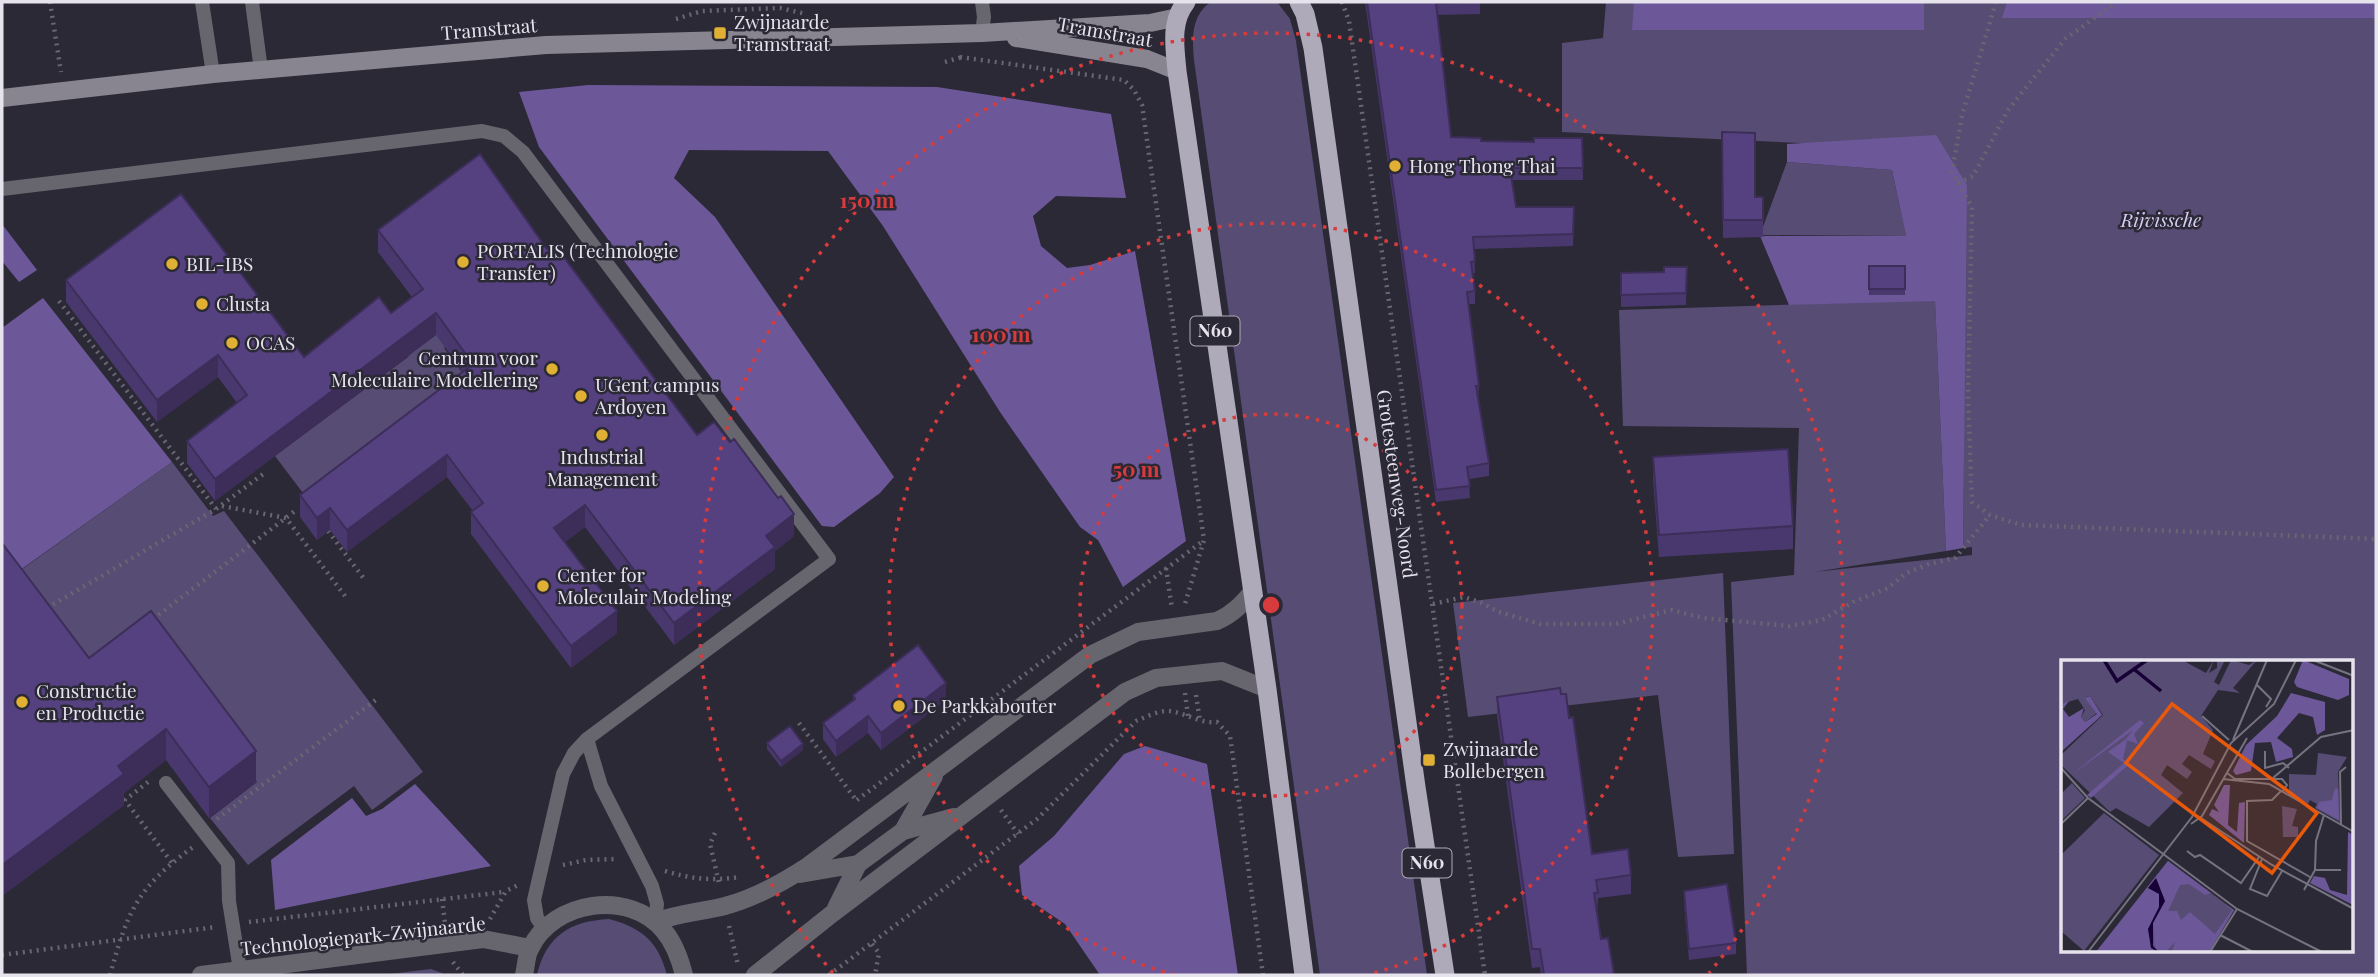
<svg xmlns="http://www.w3.org/2000/svg" width="2378" height="977" viewBox="0 0 2378 977" font-family="'Playfair Display',serif">
	<style>
		.green { fill: #574c74; fill-rule: evenodd }
		.forest { fill: #6c5899 }
		.lines { fill: none; stroke-linecap: round; stroke-linejoin: round }
		.path { stroke: #696672; stroke-width: 4.5; stroke-dasharray: 2 5; stroke-linecap: butt }
		.service { stroke: #67656d; stroke-width: 14 }
		.minor { stroke: #67656d; stroke-width: 18 }
		.secondary { stroke: #888591; stroke-width: 18 }
		.trunk { stroke: #aeaaba; stroke-width: 19 }
		.wall { fill: #49386d }
		.shaded-wall { fill: #3c2e59 }
		.building { fill: #55417f; stroke: #3c2e59; stroke-width: 2 }
		.ring { fill: none; stroke: #d83b3c; stroke-width: 3.5; stroke-dasharray: 3.5 7 }
		.poi-dot { fill: #dfb034; stroke: #2c2937; stroke-width: 2.5 }
		.labels { text-anchor: middle; stroke-width: 5; stroke-linejoin: round; paint-order: stroke }
		.shield { fill: #2c2937; stroke: #aeabb6; stroke-width: 2 }
		.shield-label { font-size: 18px; font-weight: bold; fill: #e6e3ed }
		.poi-label { font-size: 19px; fill: #e6e3ed; stroke: #2c2937; text-anchor: start }
		.street-label { font-size: 19px; fill: #e6e3ed; stroke: #2c2937 }
		.park-label { font-size: 19px; font-style: italic; fill: #d6cdf3; stroke: #2c2937 }
		.inset-river { fill: none; stroke: #170035; stroke-width: 3.5 }
		.inset-road { fill: none; stroke: #767380; stroke-width: 2 }
		.view { fill: #e8590c; fill-opacity: 0.15; stroke: #e8590c; stroke-width: 3.5 }
		.inset-edge { fill: none; stroke: #e6e3ed; stroke-width: 3.5 }
		.centre { fill: #d83b3c; stroke: #2c2937; stroke-width: 3.5 }
		.ring-label { font-size: 21px; text-anchor: middle; font-weight: bold; fill: #d83b3c; stroke: #2c2937; stroke-width: 5; stroke-linejoin: round; paint-order: stroke }
	</style>
	<rect width="100%" height="100%" fill="#2c2937"/>
	<!-- green -->
	<path class="green" d="M1211,2H1277L1290,19L1296,41L1427,975H1320L1194,60C1192,39 1191,15 1211,2Z
		M1606,2H2376V975H1747L1731,582L1794,575L1799,428L1623,426L1619,310L1935,300L1946,551L1814,572L1972,555V547L1963,548L1964,435L1931,149L1562,132V43L1603,38ZM2063,662H2352V951H2063Z
		M1787,162L1892,170L1906,236L1760,235Z
		M429,321L447,345L444,348L493,414L312,505L275,456L408,357Z
		M172,462L213,516L224,511L423,772L372,810L354,786L248,865L210,818L257,782L151,639L87,686L7,580Z
		M1723,573L1734,854L1678,857L1658,695L1468,717L1453,603Z
		M609,919C642,928 658,941 667,975H537C546,936 570,921 609,919Z
		M431,969L447,975H382Z"/>
	<!-- forest -->
	<path class="forest" d="M1634,2H1924V30H1632Z
		M2007,2H2376V18H2002Z
		M588,85L937,87L1111,114L1126,198L1056,196L1033,216L1041,246L1067,268L1090,265L1135,251L1186,541L1123,587L1098,540L1080,527L1000,412L883,226L828,151L689,150L674,178L715,217L894,477L880,493L834,527L822,526L539,147L519,92Z
		M1936,135L1967,185L1963,548L1946,551L1935,301L1789,305L1760,236H1906L1892,170L1787,162V144Z
		M2,224L37,270L19,282L2,261Z
		M43,298L172,462L16,573L2,555V328Z
		M1145,746L1207,764L1238,975H1100L1065,924L1022,895L1019,866L1054,836L1124,754Z
		M415,784L491,866L275,910L271,860L352,798L366,816L382,809Z"/>
	<g class="lines">
		<!-- path -->
		<path class="path" d="M50,2L61,72
			M1342,2L1349,21L1485,975
			M1996,2L1962,115L1952,172L1972,207L1968,397L1972,502L1990,515L2021,525L2376,539
			M676,19L702,11L780,8L806,14
			M960,57L1124,80L1134,90L1142,105L1204,540L1185,604
			M945,62L962,57
			M1958,183L1973,176L2008,110L2065,39L2117,2
			M59,301L216,509
			M222,506L286,518L345,596
			M328,531L365,580
			M1166,568L1172,609
			M1433,604L1464,597L1482,603L1499,612L1540,624H1616L1672,610L1703,618L1790,626L1822,620L1853,602L1888,588L1906,573L1929,564L1955,558L1990,515
			M47,608L216,509L266,472
			M153,619L295,511
			M1185,693L1188,716
			M1196,695L1200,721
			M799,723L856,800
			M148,782L125,800L172,863
			M857,800L1203,541
			M1001,810L1018,834
			M217,819L377,699
			M715,833L710,844L719,883
			M563,865L586,860L616,859
			M665,871C691,879 713,881 739,877
			M442,899L445,923
			M490,919L506,891L520,884
			M249,922L504,892
			M729,926L738,965
			M872,944L879,953L875,975
			M2,955L216,927
			M453,962L463,975
			M110,975C128,910 137,888 193,847
			M829,975L1037,819L1136,721C1146,717 1157,711 1168,711C1185,712 1199,724 1217,722L1230,736L1263,975"/>
		<!-- service -->
		<path class="service" d="M202,2L213,74
			M252,2L261,70
			M982,33L984,17L982,2
			M2,189L482,131L504,136L523,152L829,559L587,739L574,753L563,774L534,900L537,918L545,930
			M587,739L601,786L652,886L657,904L655,922
			M166,783L228,863L229,901L240,970"/>
		<!-- minor -->
		<path class="minor" d="M903,831L934,776
			M800,874L858,864L903,831L954,817
			M836,908L858,864
			M655,922C678,913 701,912 725,906C755,898 782,883 808,866L1090,655L1138,632L1217,621C1233,614 1242,604 1253,591
			M201,975L483,939L530,948
			M524,975C526,967 526,956 530,949C553,900 630,889 664,931C675,944 680,959 684,975
			M755,975L833,913L1125,692L1156,678L1222,671L1267,689"/>
		<!-- secondary -->
		<path class="secondary" d="M1016,38L1147,59L1177,71
			M2,98L213,74L546,45L982,33L1150,23L1178,17"/>
		<!-- trunk -->
		<path class="trunk" d="M1186,2C1170,22 1175,48 1177,71L1267,689L1304,975
			M1299,2L1305,14L1313,48L1416,787L1445,975"/>
	</g>
	<!-- wall -->
	<path class="wall" d="M1365,2H1480V14L1437,15L1451,137L1481,141L1534,142L1582,138L1583,180H1512L1516,207H1574L1573,246L1474,249L1475,273L1472,274L1475,291V304H1469L1479,386L1478,398L1489,463V476L1469,479L1470,498L1436,502Z
		M1722,132L1755,197H1763V237L1723,238Z
		M378,230L547,249L697,435L794,536L775,551V569L674,645L585,527L565,542L617,633L571,668L471,534V512L473,511L447,477L347,552L330,530L317,540L300,517V495L463,372L436,335L215,501L187,463V441L237,403L218,377L157,422L66,302V280L304,357L391,313L412,297L378,252Z
		M1869,266H1905V295H1869Z
		M1687,267L1686,305L1621,307V273L1664,272Z
		M1653,457L1793,526V549L1659,557L1653,480Z
		M2,543L89,658L256,782L209,818L166,760L124,793V805L2,896Z
		M1561,694L1569,718L1592,854L1631,875V894L1598,898L1597,912L1601,939L1614,975H1541L1540,967L1532,968L1497,716V697Z
		M853,695L946,700L881,750L868,733L836,757L823,739V723L853,701Z
		M767,743L803,750L781,767L767,749Z
		M1684,891L1736,943V954L1689,960L1684,903Z"/>
	<!-- shaded-wall -->
	<path class="shaded-wall" d="M436,313V335L215,501V479Z
		M218,355V377L157,422V400Z
		M447,455V477L347,552V530Z
		M585,505V527L554,550V528Z
		M330,508V530L317,540V518Z
		M794,514V536L775,551V569L674,645V623L766,536Z
		M617,611V633L571,668V646Z
		M946,683V700L881,750V733Z
		M868,716V733L836,757V741Z
		M166,729V760L124,793V805L2,896V865L118,766Z
		M803,744V750L781,767V761Z
		M256,751V782L209,818V787Z"/>
	<!-- building -->
	<path class="building" d="M1367,2H1478L1436,3L1451,137L1481,138V141L1534,142V138H1582L1583,168H1510L1516,207H1574L1573,234L1473,237L1475,261L1471,262L1475,291L1467,292L1479,386H1476L1489,463L1467,467L1470,486L1436,490Z
		M1722,132L1755,133V197H1763V220H1723Z
		M480,154L547,249L554,244L697,435L714,422L730,442L734,439L778,498L781,496L794,514L766,536L775,547L674,623L585,505L554,528L617,611L571,646L471,512L483,503L447,455L347,530L330,508L317,518L300,495L473,364L436,313L215,479L187,441L247,395L218,355L157,400L66,280L181,194L304,357L379,297L391,313L423,289L378,230Z
		M1869,266H1905V289H1869Z
		M1664,267H1687L1686,293L1621,295V273L1664,272Z
		M1788,449L1793,526L1659,535L1653,457Z
		M2,543L89,658L151,611L256,751L209,787L166,729L118,766L124,774L2,865Z
		M918,645L946,683L881,733L868,716L836,741L823,723L855,699L853,695Z
		M1560,688L1561,694H1566L1569,718L1573,717L1592,854L1628,849L1631,875L1596,880L1598,893H1594L1601,939L1608,938L1614,974L1604,975H1544L1540,949H1532L1497,697Z
		M790,726L803,744L781,761L767,743Z
		M1727,884L1736,943L1689,949L1684,891Z"/>
	<!-- distance rings -->
	<g class="ring">
		<circle cx="1271" cy="605" r="191"/>
		<path d="M1175 975A382 382 0 1 1 1367 975"/>
		<path d="M833 973A572 572 0 1 1 1709 973"/>
	</g>
	<!-- markers -->
	<g class="poi-dot">
		<rect x="713" y="26" width="14" height="14" rx="3.5"/>
		<circle cx="1395" cy="166" r="7"/>
		<circle cx="463" cy="262" r="7"/>
		<circle cx="172" cy="264" r="7"/>
		<circle cx="202" cy="304" r="7"/>
		<circle cx="232" cy="343" r="7"/>
		<circle cx="552" cy="369" r="7"/>
		<circle cx="581" cy="396" r="7"/>
		<circle cx="602" cy="435" r="7"/>
		<circle cx="543" cy="586" r="7"/>
		<circle cx="22" cy="702" r="7"/>
		<circle cx="899" cy="706" r="7"/>
		<rect x="1422" y="753" width="14" height="14" rx="3.5"/>
	</g>
	<g class="labels">
		<!-- shield labels -->
		<g class="shield">
			<rect x="1190.5" y="316.5" width="49" height="29" rx="5"/>
			<rect x="1402.5" y="848.5" width="49" height="29" rx="5"/>
		</g>
		<g class="shield-label">
			<text x="1215" y="337">N60</text>
			<text x="1427" y="869">N60</text>
		</g>
		<!-- poi labels -->
		<g class="poi-label">
			<text x="734" y="29">Zwijnaarde<tspan x="734" dy="22">Tramstraat</tspan></text>
			<text x="1409" y="173">Hong Thong Thai</text>
			<text x="477" y="258">PORTALIS (Technologie<tspan x="477" dy="22">Transfer)</tspan></text>
			<text x="186" y="271">BIL-IBS</text>
			<text x="216" y="311">Clusta</text>
			<text x="246" y="350">OCAS</text>
			<text x="538" y="365" text-anchor="end">Centrum voor<tspan x="538" dy="22">Moleculaire Modellering</tspan></text>
			<text x="595" y="392">UGent campus<tspan x="595" dy="22">Ardoyen</tspan></text>
			<text x="602" y="464" text-anchor="middle">Industrial<tspan x="602" dy="22">Management</tspan></text>
			<text x="557" y="582">Center for<tspan x="557" dy="22">Moleculair Modeling</tspan></text>
			<text x="36" y="698">Constructie<tspan x="36" dy="22">en Productie</tspan></text>
			<text x="913" y="713">De Parkkabouter</text>
			<text x="1443" y="756">Zwijnaarde<tspan x="1443" dy="22">Bollebergen</tspan></text>
		</g>
		<!-- street labels -->
		<g class="street-label">
			<text transform="translate(489 29) rotate(-5)" y="7">Tramstraat</text>
			<text transform="translate(1105 32) rotate(10)" y="7">Tramstraat</text>
			<text transform="translate(1397 484) rotate(82)" y="7">Grotesteenweg-Noord</text>
			<text transform="translate(363 936) rotate(-6)" y="7">Technologiepark-Zwijnaarde</text>
		</g>
		<!-- park labels -->
		<g class="park-label">
			<text x="2161" y="227">Rijvissche</text>
		</g>
	</g>
	<!-- overview -->
	<g transform="translate(2061 660)">
		<rect width="292" height="292" fill="#2c2937"/>
		<path d="M0,0H121L145,13L153,0L148,13L156,8V0H164L153,22L158,25L170,0L188,5L196,0L172,28L179,33L157,30L140,56L152,70L142,94L154,101L150,109L128,95L121,104L131,112L126,119L106,105L116,89L100,115L122,133L88,167L55,148L49,152L0,105V95L42,55L29,36L25,37L36,53L24,62L20,57L24,50L17,39L0,44ZM257,93L286,97L277,112L279,162L254,148L256,144L249,140L247,144L228,132V114L255,115ZM11,123L24,138L0,161V134ZM221,146L236,149L231,166L237,167V177H222ZM43,153L98,195L23,291L0,271V195ZM107,201L173,250L148,292H35Z" fill="#574c74"/>
		<path d="M242,0L288,19V35L277,40L236,27L233,22ZM230,33L264,42V70L256,75L252,57L238,53L216,78L231,89L232,97L215,102L210,82L194,83L190,111L175,115L172,111L185,85L216,56ZM29,36L41,55L0,92V44L8,41L2,49L8,57L23,48L20,57L24,62L36,54L24,38ZM79,60L83,63L73,74L77,84L66,80L62,99L89,120L66,106L30,138L26,135L63,103L47,92L64,80L72,70L9,116ZM163,125H169L167,165L176,172L178,143L184,142L183,183L148,155L151,149L158,152L153,145ZM274,128L277,129L278,160L256,148L258,142L271,140ZM287,172L292,175V245L249,223L253,216L264,218L269,230L286,235ZM107,201L150,233L144,235L128,224L119,225L107,251H116L120,260L129,252L154,274L171,250L163,244L173,250L148,292H111L114,282L105,292L94,291L92,263L104,241L96,220L91,227L98,234V247L87,269L93,292H35Z" fill="#6c5899"/>
		<path d="M95,218L104,241L92,263V286L98,292L90,288L87,269L98,247V234L87,228Z" fill="#170035"/>
		<path class="inset-river" d="M43,0L56,21L86,0M74,10L100,31"/>
		<path class="inset-road" d="M252,0L293,16M196,25L210,39L205,47M141,56L168,80M172,80L206,0M204,91V108L222,103L228,108M0,108L27,138L176,249L261,292M166,113L174,119H221L226,125L222,131M212,118L260,77L293,70M162,119L208,124L293,172M220,131L211,140L186,141V181L249,217M140,158L211,205L293,249M0,164L27,138M130,164L141,156L186,78M280,164L279,112L285,107M126,191L134,197L139,195L180,223L198,197M201,199L189,229L206,236L221,211M254,210H280M243,230L254,210L255,181L263,155M159,275L192,292M27,292L131,157L170,83L213,44L235,0M149,292L176,249"/>
		<path class="view" d="M111,44L256,153L211,213L65,103Z"/>
		<rect width="292" height="292" class="inset-edge"/>
	</g>
	<circle cx="1271" cy="605" r="10" class="centre"/>
	<g class="ring-label">
		<text x="867" y="208">150 m</text>
		<text x="1001" y="342">100 m</text>
		<text x="1136" y="477">50 m</text>
	</g>
	<!-- border -->
	<rect width="2378" height="977" fill="none" stroke="#e6e3ed" stroke-width="7"/>
</svg>
